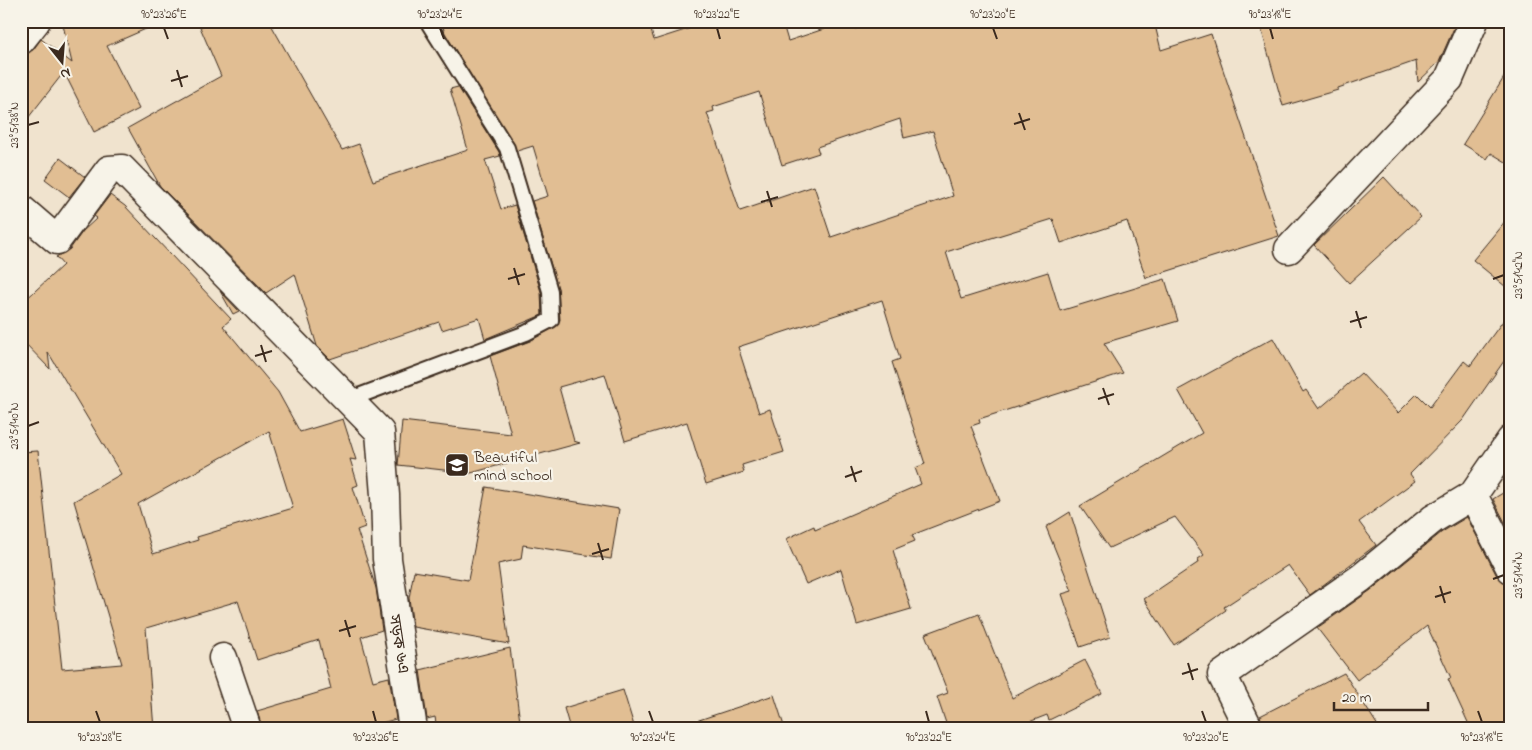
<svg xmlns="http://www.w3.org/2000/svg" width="1532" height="750" viewBox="0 0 1532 750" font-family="'Indie Flower','Noto Sans Bengali',sans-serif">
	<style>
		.building { fill: #e1be93; stroke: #3b2a1e; fill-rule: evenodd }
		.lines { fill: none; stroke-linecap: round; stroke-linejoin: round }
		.service-casing { stroke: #3b2a1e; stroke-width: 18 }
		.minor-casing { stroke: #3b2a1e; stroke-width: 31 }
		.service { stroke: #f7f3e8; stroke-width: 14 }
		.minor { stroke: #f7f3e8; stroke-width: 28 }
		.ticks { fill: none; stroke: #3b2a1e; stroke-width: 2 }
		.labels { text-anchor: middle; stroke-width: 4.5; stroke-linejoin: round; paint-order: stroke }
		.poi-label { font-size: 16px; fill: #3b2a1e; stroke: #f7f3e8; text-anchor: start }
		.street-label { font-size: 16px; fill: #3b2a1e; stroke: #f7f3e8 }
		.neatline { fill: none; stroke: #3b2a1e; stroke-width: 2 }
		.ticks-label { font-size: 12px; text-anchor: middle; fill: #3b2a1e }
	</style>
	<rect width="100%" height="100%" fill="#f0e3ce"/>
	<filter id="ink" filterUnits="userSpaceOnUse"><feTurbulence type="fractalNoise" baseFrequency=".02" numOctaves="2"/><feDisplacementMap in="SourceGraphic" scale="10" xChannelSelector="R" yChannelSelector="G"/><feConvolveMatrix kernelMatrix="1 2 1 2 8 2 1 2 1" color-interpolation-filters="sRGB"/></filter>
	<g filter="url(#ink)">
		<!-- building -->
		<path class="building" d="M62,21H164L107,46L139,109L94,132L64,72L21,127V55L33,50L41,39L72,63Z
			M213,21H269L342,150L359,144L373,181L468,150L450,89L458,87L499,152L500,156L485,160L501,209L515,205L541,292L542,315L485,339L479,318L442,330L439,322L330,359L317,346L295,274L266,293L160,186L128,128L221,76L200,27Z
			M441,21H648L654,40L713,21H782L788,41L848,21H852L855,29L885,21H1154L1161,50L1211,34L1279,236L1146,278L1127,221L1061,243L1053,219L946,252L961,299L1048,272L1060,311L1165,279L1178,321L1104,343L1123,373L979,419L980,423L971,426L1000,501L912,535L915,541L893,550L911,609L857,625L841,569L806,584L786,539L814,526L815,530L921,484L915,468L925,464L892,362L900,359L882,300L738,347L759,413L770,409L784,452L742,465L744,472L706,484L687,422L625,441L605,374L559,387L574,441L580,443L471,473L398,465L402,421L511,434L490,356L530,341L555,327L560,320L558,289L532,201L548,196L533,146L517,151L445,33ZM759,92L782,165L819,153L817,147L900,119L904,138L933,131L953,196L831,237L814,186L740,211L707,113L714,111L713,107Z
			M1259,21H1457L1439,62L1418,82L1416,61L1338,88V90L1283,106Z
			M1511,66V165L1491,153L1487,159L1463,144Z
			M60,158L85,177L69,197L45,179Z
			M1384,177L1421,217L1349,283L1314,245Z
			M110,195L125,206L231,319L223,326L278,392L300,432L343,419L356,460L350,459L358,485L353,487L365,527L357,530L376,588L382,630L361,637L373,681L389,677L396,719L359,729H262L257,711L331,689L319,640L257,660L238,601L146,628L154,729H21V452L38,451L62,669L122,664L74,501L121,474L48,352L50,369L21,339V304L63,265L56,257L70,249L83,231L97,218L94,216ZM269,431L293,508L197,537L198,540L153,554L138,504Z
			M1511,214V291L1473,260Z
			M220,291L239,311L233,314Z
			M1511,310V351L1463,420L1410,474L1415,481L1359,522L1376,545L1310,595L1288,565L1224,607L1226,610L1174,645L1144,599L1199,562L1198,559L1204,555L1175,517L1109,548L1080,506L1202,433L1178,390L1273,338L1303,392L1306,390L1319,409L1361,373L1398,413L1417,394L1430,407L1464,361L1470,366Z
			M486,487L619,509L611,559L523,545L521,559L498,564L509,644L413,627L409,598L414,571L468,580Z
			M1511,488V534L1493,499Z
			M1070,512L1110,637L1080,647L1062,594L1072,591L1046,527Z
			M1467,517L1497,576L1503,582L1511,585V729H1471L1448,679L1451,678L1427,626L1357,680L1317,628L1371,590L1442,532Z
			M979,614L1012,698L1085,660L1102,694L1049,720L1047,715L1011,729H948L937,697L948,693L925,634Z
			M510,648L521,729H437L435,717L427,719L420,670Z
			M1344,673L1380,729H1264L1260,716Z
			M623,690L635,729H570L564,708Z
			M774,695L785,729H688L687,724Z"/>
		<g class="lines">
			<defs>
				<path id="service" d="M348,400L526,333L551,320L550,291L507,148L427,21"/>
				<path id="minor" d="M21,40L36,21
					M21,209L57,240L109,170L122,169L380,432L385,495L387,559L413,729
					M1289,249L1449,79L1474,21
					M1511,440L1473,495L1511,569
					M223,658L247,729
					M1249,729L1222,675L1361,578L1433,519L1473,495"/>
			</defs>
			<!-- service casing -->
			<use href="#service" class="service-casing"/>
			<!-- minor casing -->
			<use href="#minor" class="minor-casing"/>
			<!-- service -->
			<use href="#service" class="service"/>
			<!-- minor -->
			<use href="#minor" class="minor"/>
		</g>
	</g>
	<!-- ticks -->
	<path class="ticks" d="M164,28L168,39M440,28L444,39M717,28L720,39M993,28L997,39M1270,28L1273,39M177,70L182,87M171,81L188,76M1019,113L1025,130M1014,124L1030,119M28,125L39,122M767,191L772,207M761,202L778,197M514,268L519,285M508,279L525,274M1493,279L1504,275M1356,311L1361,328M1350,322L1367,317M261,345L266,362M255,356L272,351M1103,388L1109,405M1098,399L1114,394M28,426L39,422M851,466L856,482M845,477L862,471M598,543L603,560M592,554L609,549M1493,579L1504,575M1440,586L1445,603M1435,597L1451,592M345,620L350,637M339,631L356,626M1188,663L1193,680M1182,674L1198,669M96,711L100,722M373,711L376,722M649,711L653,722M926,711L929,722M1202,711L1206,722M1478,711L1482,722"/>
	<!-- icons -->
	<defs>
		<symbol id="school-square" viewBox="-11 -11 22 22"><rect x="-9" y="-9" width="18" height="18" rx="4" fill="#3b2a1e" stroke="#f7f3e8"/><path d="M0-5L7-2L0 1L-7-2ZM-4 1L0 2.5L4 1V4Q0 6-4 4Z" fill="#fff"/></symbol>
	</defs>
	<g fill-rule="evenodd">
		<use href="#school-square" x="443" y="451" width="28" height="28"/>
	</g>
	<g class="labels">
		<!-- poi labels -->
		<g class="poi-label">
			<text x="474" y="462">Beautiful<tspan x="474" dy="18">mind school</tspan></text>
		</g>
		<!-- street labels -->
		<g class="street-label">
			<text transform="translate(400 644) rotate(81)" y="6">সড়ক ৬এ</text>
		</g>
	</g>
	<!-- margin -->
	<rect width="1532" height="750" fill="none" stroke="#f7f3e8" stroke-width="55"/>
	<!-- north arrow -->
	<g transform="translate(62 62) rotate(163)" stroke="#f7f3e8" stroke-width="4" paint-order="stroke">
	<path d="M0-4L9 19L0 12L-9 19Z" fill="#3b2a1e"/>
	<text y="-8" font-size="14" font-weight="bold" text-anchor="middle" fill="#3b2a1e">N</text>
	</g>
	<!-- scale -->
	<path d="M1334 702v8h94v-8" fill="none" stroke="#3b2a1e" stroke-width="2.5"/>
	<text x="1342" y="702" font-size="15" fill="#3b2a1e" stroke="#f7f3e8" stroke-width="4" paint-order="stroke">20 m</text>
	<rect x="28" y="28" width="1476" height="694" class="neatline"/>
	<g class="ticks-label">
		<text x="164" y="18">90°23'26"E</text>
		<text x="440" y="18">90°23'24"E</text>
		<text x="717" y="18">90°23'22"E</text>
		<text x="993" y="18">90°23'20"E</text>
		<text x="1270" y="18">90°23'18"E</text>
		<text transform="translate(14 125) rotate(-90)" y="4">23°51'38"N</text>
		<text transform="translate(1518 275) rotate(-90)" y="4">23°51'42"N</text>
		<text transform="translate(14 426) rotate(-90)" y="4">23°51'40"N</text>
		<text transform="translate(1518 575) rotate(-90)" y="4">23°51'44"N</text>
		<text x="100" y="741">90°23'28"E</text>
		<text x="376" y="741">90°23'26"E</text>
		<text x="653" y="741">90°23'24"E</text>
		<text x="929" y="741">90°23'22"E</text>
		<text x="1206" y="741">90°23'20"E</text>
		<text x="1482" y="741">90°23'18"E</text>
	</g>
</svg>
